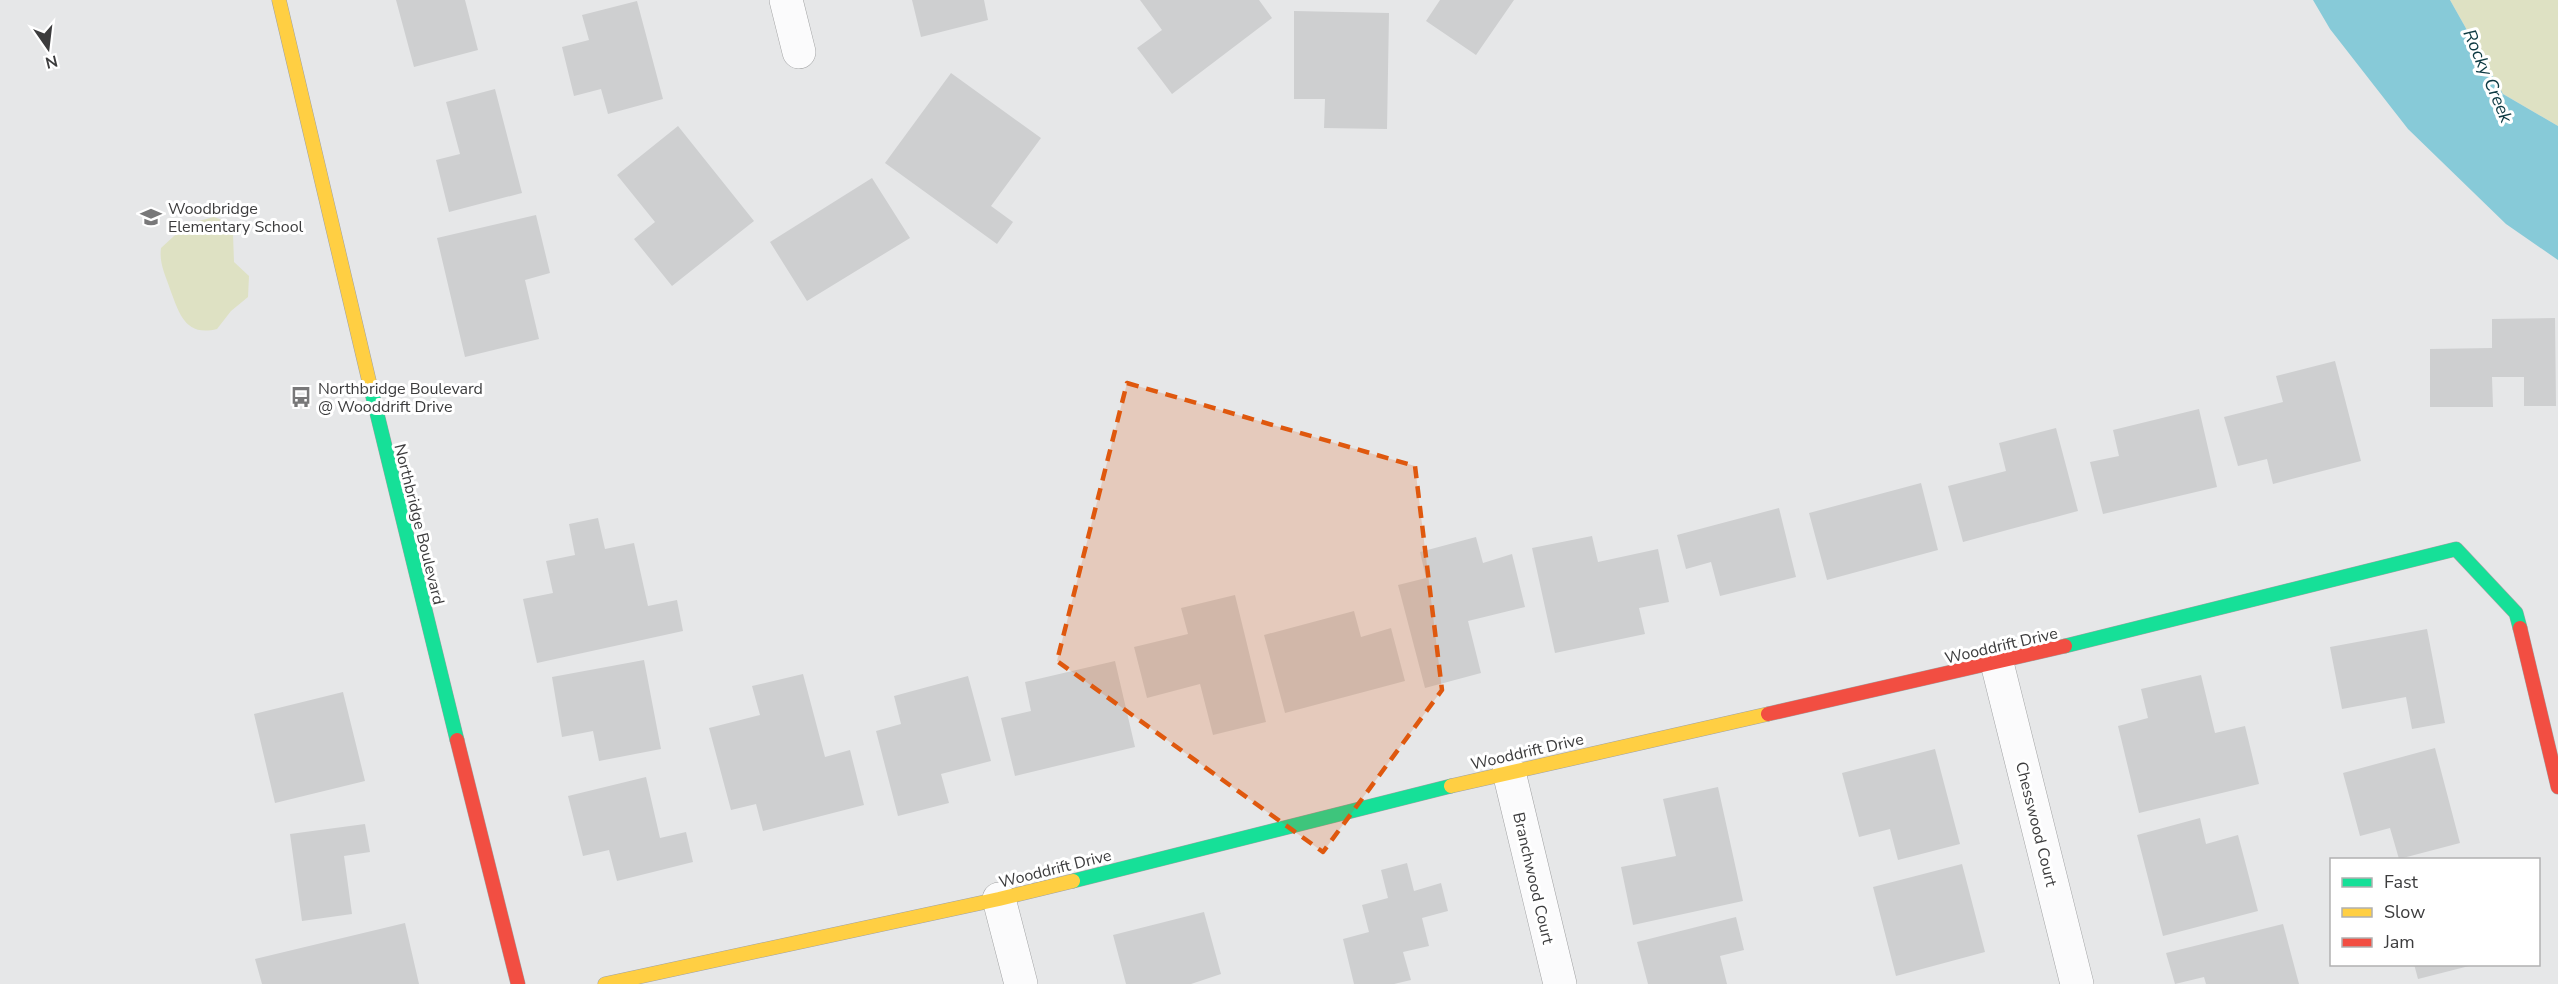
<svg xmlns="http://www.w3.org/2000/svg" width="2558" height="984" viewBox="0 0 2558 984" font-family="'Nunito Sans',sans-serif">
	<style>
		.green { fill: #dee1c3 }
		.water { fill: #87cad8 }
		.building { fill: #cecfd0 }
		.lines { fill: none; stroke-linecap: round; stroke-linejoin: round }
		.street-casing { stroke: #a1a2a3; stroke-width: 34 }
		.fast-casing { stroke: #a1a2a3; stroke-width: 15 }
		.slow-casing { stroke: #a1a2a3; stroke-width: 15 }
		.jam-casing { stroke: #a1a2a3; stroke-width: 15 }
		.street { stroke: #fbfbfc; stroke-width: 33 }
		.fast { stroke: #16e098; stroke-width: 14 }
		.slow { stroke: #ffcf43; stroke-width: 14 }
		.jam { stroke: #f24e42; stroke-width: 14 }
		.marked { fill: #df580e; fill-opacity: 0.2; stroke: #df580e; stroke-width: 4.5; stroke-dasharray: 12 8; stroke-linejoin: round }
		.labels { text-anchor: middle; stroke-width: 6; stroke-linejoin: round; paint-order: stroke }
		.poi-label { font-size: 16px; fill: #3c3c3d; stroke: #fff; text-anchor: start }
		.street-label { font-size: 16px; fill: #3c3c3d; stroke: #fff }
		.water-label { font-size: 18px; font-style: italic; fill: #0c3942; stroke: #fff }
	</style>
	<rect width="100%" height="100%" fill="#e6e7e8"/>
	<!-- green -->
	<path class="green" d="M2450,0H2558V126L2503,94Z
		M214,217L225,221L233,234L234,262L249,276L248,297L231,311L217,329C185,337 179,313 170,289C165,274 159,263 161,248L187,224Z"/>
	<!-- water -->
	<path class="water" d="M2313,0H2450L2503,94L2558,126V260L2506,224L2408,129L2330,29Z"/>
	<!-- building -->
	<path class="building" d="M396,0H465L478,50L414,67Z
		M912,0H984L988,20L921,37Z
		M1140,0H1259L1272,18L1172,94L1137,48L1162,30Z
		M1440,0H1514L1476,55L1426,21Z
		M637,1L663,99L608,114L601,89L574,96L562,47L589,40L582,15Z
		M1294,11L1389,13L1387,129L1324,128L1325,99H1294Z
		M951,73L1041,138L991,206L1013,222L997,244L885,163Z
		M495,89L522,193L449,212L436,160L460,154L446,102Z
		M678,126L754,221L672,286L634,239L655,222L617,175Z
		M872,178L910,238L807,301L770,242Z
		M536,215L550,273L525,280L539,339L465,357L437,238Z
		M2555,318L2556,406H2524V377H2492L2493,407H2430V349L2492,348V319Z
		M2335,361L2361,461L2273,484L2267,459L2238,466L2224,417L2283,402L2276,376Z
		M2199,409L2217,487L2103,514L2090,462L2119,456L2113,430Z
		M2056,428L2078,511L1963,542L1948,486L2006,471L1999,443Z
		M1921,483L1938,550L1827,580L1809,513Z
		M1779,508L1796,577L1720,596L1711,562L1686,569L1677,535Z
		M598,518L605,549L634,543L648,606L677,600L683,631L537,663L523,599L553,593L546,561L575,555L569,524Z
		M1592,536L1598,562L1658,549L1669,602L1639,608L1645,634L1555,653L1532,548Z
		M1476,537L1483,563L1512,554L1525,607L1468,621L1481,673L1425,688L1398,585L1426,578L1420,552Z
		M1235,595L1266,722L1213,735L1200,684L1147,698L1134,647L1188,634L1181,608Z
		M1354,611L1361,637L1391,628L1405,681L1285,713L1264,635Z
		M2427,629L2445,723L2412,729L2406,697L2342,709L2330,647Z
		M644,660L661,749L599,761L593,731L562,737L552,677Z
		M1115,661L1135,747L1015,776L1001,718L1031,711L1025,682Z
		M803,674L825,757L850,750L864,805L763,831L756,804L731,810L709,728L760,715L752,686Z
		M2201,675L2215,733L2245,726L2259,784L2139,813L2118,726L2148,718L2141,689Z
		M968,676L991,761L941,774L949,803L898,816L876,731L901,724L894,696Z
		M343,692L365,781L275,803L254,714Z
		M2435,748L2460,843L2399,859L2390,828L2360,836L2343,773Z
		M1935,749L1960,844L1898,860L1890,829L1859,837L1842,773Z
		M646,777L660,838L686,832L693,862L617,881L609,850L583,856L568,796Z
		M1718,787L1743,901L1633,925L1621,867L1676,856L1663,799Z
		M2200,818L2206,844L2238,835L2258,911L2163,936L2137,835Z
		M365,824L370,852L344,856L352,914L302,921L290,834Z
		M1407,863L1414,891L1441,883L1448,911L1422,918L1429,946L1403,952L1411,980L1394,984H1354L1343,939L1369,932L1362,905L1388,898L1381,870Z
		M1962,864L1985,952L1896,976L1873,887Z
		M1204,912L1221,974L1191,984H1126L1113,935Z
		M1736,917L1744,950L1720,956L1727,984H1648L1637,942Z
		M405,923L419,984H262L255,959Z
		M2283,924L2299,984H2206L2204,977L2175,984L2166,953Z
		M2414,964H2473V965L2418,979Z"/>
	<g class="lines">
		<defs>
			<path id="street" d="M786,0L799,52
				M1997,663L2077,984
				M1509,772L1560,984
				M999,899L1021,984"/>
			<path id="fast" d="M370,385L457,740
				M2065,646L2456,549L2516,613L2520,628
				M1073,881L1451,786"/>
			<path id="slow" d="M279,0L370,385
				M1451,786L1768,714
				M605,984L999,899L1073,881"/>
			<path id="jam" d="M2520,628L2558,787
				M1768,714L2065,646
				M457,740L518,984"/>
		</defs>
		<!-- street casing -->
		<use href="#street" class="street-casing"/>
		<!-- fast casing -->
		<use href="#fast" class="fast-casing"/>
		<!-- slow casing -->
		<use href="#slow" class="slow-casing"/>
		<!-- jam casing -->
		<use href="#jam" class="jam-casing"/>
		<!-- street -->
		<use href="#street" class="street"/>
		<!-- fast -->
		<use href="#fast" class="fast"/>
		<!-- slow -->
		<use href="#slow" class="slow"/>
		<!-- jam -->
		<use href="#jam" class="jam"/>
	</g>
	<!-- marked area -->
	<path class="marked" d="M1127,383L1415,466L1442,690L1323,852L1057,661Z"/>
	<!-- icons -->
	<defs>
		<symbol id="school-bare" viewBox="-9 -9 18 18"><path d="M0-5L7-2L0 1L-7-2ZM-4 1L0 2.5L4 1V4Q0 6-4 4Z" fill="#787879" stroke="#fff" stroke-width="2.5" paint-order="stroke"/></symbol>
		<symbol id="bus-bare" viewBox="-9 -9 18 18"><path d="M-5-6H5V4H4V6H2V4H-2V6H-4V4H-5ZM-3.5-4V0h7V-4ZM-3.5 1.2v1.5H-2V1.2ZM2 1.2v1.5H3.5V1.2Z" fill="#787879" stroke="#fff" stroke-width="2.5" paint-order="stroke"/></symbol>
	</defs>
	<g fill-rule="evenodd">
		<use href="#school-bare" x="136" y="202" width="30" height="30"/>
		<use href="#bus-bare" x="286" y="382" width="30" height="30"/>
	</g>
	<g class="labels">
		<!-- poi labels -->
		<g class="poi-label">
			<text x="168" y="214">Woodbridge<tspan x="168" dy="18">Elementary School</tspan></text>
			<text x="318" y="394">Northbridge Boulevard<tspan x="318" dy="18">@ Wooddrift Drive</tspan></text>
		</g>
		<!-- street labels -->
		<g class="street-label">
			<text transform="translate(420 524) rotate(76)" y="6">Northbridge Boulevard</text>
			<text transform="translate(2001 645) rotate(-13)" y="6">Wooddrift Drive</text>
			<text transform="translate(1527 751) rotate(-13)" y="6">Wooddrift Drive</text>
			<text transform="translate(2037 824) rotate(76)" y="6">Chesswood Court</text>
			<text transform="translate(1055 868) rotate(-14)" y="6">Wooddrift Drive</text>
			<text transform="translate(1534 878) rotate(77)" y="6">Branchwood Court</text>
		</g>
		<!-- water labels -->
		<g class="water-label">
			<text transform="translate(2488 76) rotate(67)" y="6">Rocky Creek</text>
		</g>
	</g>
	<!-- legend -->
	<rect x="2330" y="858" width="210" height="108" fill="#ffffff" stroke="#b1b1b1" stroke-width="1.5"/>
	<rect x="2342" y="878" width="30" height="9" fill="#16e098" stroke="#b1b1b1" stroke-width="1.5"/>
	<text x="2384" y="888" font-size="18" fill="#3c3c3d">Fast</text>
	<rect x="2342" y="908" width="30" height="9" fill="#ffcf43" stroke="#b1b1b1" stroke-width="1.5"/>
	<text x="2384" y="918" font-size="18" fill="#3c3c3d">Slow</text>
	<rect x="2342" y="938" width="30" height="9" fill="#f24e42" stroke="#b1b1b1" stroke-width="1.5"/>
	<text x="2384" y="948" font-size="18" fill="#3c3c3d">Jam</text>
	<!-- north arrow -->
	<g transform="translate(48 48) rotate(166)" stroke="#ffffff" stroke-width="4.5" paint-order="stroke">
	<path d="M0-4.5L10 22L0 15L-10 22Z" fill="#3c3c3d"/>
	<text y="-9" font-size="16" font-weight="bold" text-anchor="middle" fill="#3c3c3d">N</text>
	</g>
</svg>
